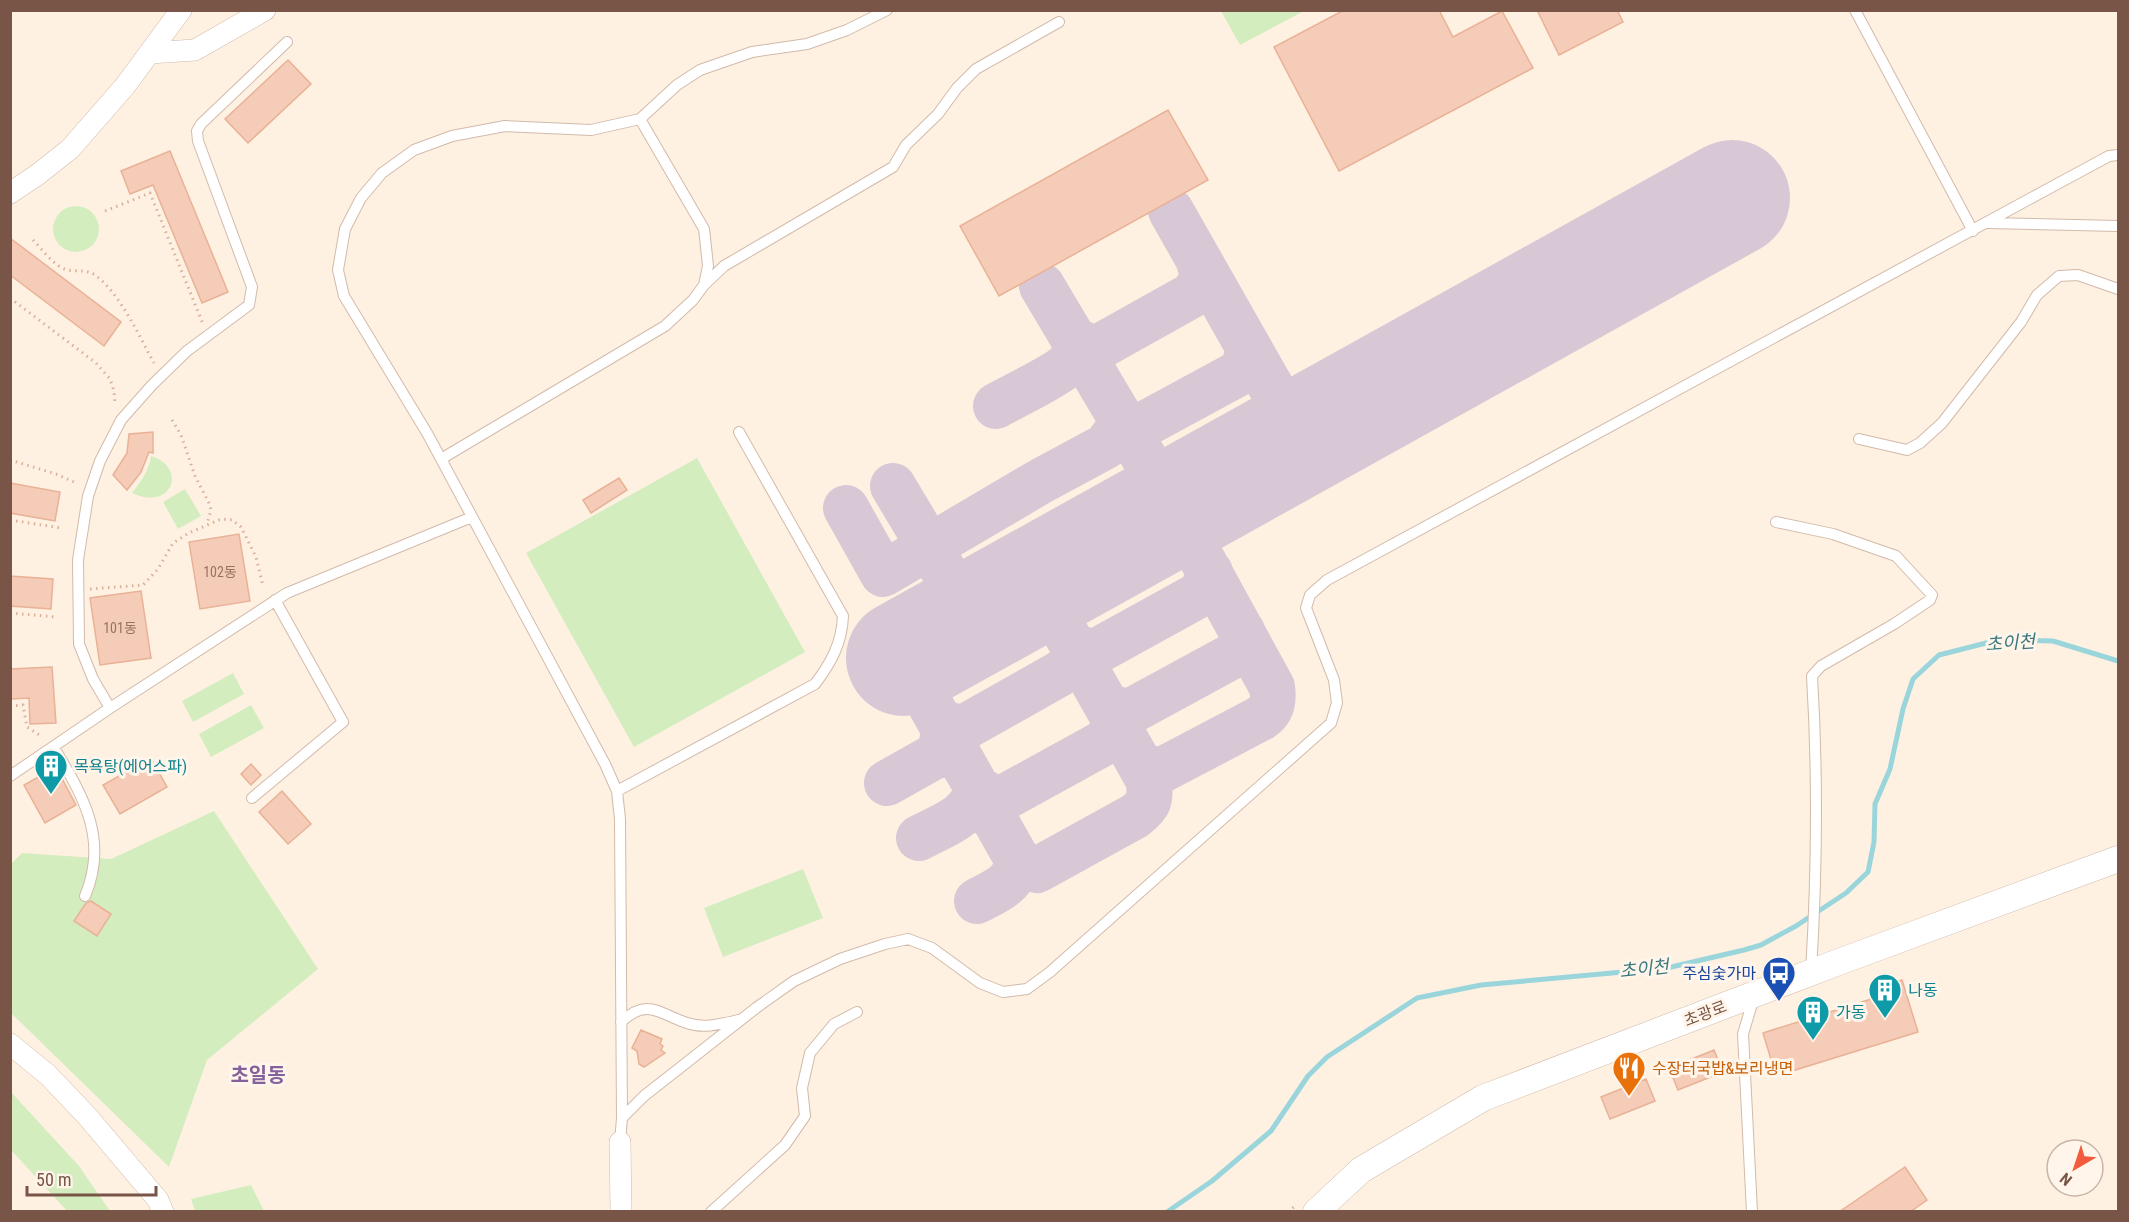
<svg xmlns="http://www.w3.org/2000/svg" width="2129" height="1222" viewBox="0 0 2129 1222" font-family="'Roboto Condensed','Noto Sans KR',sans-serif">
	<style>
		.green { fill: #d4edbf }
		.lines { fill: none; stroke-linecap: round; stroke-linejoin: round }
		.stream { stroke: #9ad5dc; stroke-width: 5 }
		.taxiway { stroke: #d8c8d5; stroke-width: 46 }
		.runway { stroke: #d8c8d5; stroke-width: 116 }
		.building { fill: #f5ccb7; stroke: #e9b196; stroke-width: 1.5 }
		.service-casing { stroke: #d2baaa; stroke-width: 12 }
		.minor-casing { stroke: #d2baaa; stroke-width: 22 }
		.tertiary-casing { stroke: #d2baaa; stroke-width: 27 }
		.path { stroke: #dab09a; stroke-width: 3; stroke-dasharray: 1.5 4.5; stroke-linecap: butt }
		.service { stroke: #fff; stroke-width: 10 }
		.minor { stroke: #fff; stroke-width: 21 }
		.tertiary { stroke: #fff; stroke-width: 26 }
		.labels { text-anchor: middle; stroke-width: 6; stroke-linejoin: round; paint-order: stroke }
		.number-label { font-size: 14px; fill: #977362 }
		.culture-label { font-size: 16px; fill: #0d838f; stroke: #fff5ea; text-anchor: start }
		.transit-label { font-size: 16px; fill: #164399; stroke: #fff5ea; text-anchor: end }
		.street-label { font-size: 16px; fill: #785546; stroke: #fff5ea }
		.food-label { font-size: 16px; fill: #c56008; stroke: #fff5ea; text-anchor: start }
		.water-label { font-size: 18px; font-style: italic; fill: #39777e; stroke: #fff5ea }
		.quarter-label { font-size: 20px; font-weight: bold; fill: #85619c; stroke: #fff5ea }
	</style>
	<rect width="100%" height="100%" fill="#fef1e2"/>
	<!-- green -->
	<path class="green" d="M1221,11H1304L1240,45Z
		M53 229a23 23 0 1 1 46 0a23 23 0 1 1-46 0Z
		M151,456C189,468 171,512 132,493C140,483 150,469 151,456Z
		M697,458L805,652L634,747L526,553Z
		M185,489L201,516L178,529L163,502Z
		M233,673L244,694L193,722L182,701Z
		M251,705L264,728L211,757L199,734Z
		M214,811L318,969L207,1060L169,1167L11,1013L10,865L22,853L111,859Z
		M803,869L823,918L723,957L704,908Z
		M11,1092L79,1166L110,1211H67L11,1150Z
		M251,1185L264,1211H195L191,1199Z"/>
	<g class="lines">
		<!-- stream -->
		<path class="stream" d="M1167,1212L1212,1181L1271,1131L1308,1076L1327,1057L1417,998L1481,985L1667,968L1744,950L1761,945L1796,926L1846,893L1868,872L1874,842L1875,804L1890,769L1903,709L1913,679L1939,655L1998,640L2053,641L2118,661"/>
		<!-- taxiway -->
		<path class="taxiway" d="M1171,211L1300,438
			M1042,286L1174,508L1272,687C1274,700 1273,710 1261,718L1162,770L1148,768L1139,763
			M1074,340L1088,346L1099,347L1192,295C1204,280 1204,276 1198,259
			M996,406C1010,398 1062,373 1070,362C1075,355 1075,348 1074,340
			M1123,422L1135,426L1143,425L1239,373L1244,366L1249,349
			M893,486L973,620
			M846,508L883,574L1041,481L1106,446L1119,428V416
			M1072,644L1086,651H1097L1195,597L1203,590L1210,572
			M904,658L1018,861L1037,870L1135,816C1151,803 1150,801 1149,781L1038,584
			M1106,704L1119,711L1133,710L1236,654L1241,645L1242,631
			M940,722L957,727H965L1059,674C1071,666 1076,658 1072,644
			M887,783L935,756L941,749L944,730
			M919,838C945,824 968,819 978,789L992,797H1005L1105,742L1112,731L1113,716
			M977,901C996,891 1015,884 1018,861"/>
		<!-- runway -->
		<path class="runway" d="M904,658L1732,198"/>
	</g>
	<!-- building -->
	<path class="building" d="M1344,10H1439L1453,37L1502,11L1533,68L1339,171L1274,47Z
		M1537,10H1617L1623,22L1559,55Z
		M288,60L311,84L248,143L225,119Z
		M1168,110L1208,180L999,296L960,226Z
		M170,151L228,292L202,303L153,185L130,194L121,171Z
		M10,238L121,322L104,346L10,275Z
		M153,432V453L149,452L141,472L127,490L113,475L127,453L129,434Z
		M619,478L627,490L591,513L583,500Z
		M10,483L60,492L55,521L10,513Z
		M239,534L250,601L200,609L189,542Z
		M10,576L53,579L51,609L10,606Z
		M141,591L151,658L100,665L90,598Z
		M52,667L56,723L30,724L29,698L10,699V669Z
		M151,758L167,787L120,814L103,785Z
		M251,764L261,775L251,785L241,774Z
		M56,767L76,805L45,823L24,785Z
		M282,791L311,824L288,844L259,812Z
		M91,901L111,914L97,936L74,921L86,903Z
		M1902,980L1918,1032L1776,1076L1763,1033L1887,994L1885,986Z
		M641,1030L662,1039L660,1044L663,1046L661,1050L665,1053L644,1067L639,1064L637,1051L632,1048Z
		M1714,1050L1723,1072L1678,1090L1669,1068Z
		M1646,1079L1655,1101L1610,1119L1601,1097Z
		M1905,1167L1927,1200L1910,1212H1839Z"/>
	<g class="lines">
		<defs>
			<path id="service" d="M1855,10L1973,231
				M1988,223L2118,226
				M704,285L724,266L893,167L906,145L938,114L957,88L976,69L1059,22
				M1859,439L1907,450L1920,443L1942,423L2021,322L2037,295L2059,276L2078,275L2118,289
				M441,459L665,326L693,300L704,285L708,266L706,247L704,229L640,119
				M1776,522L1833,534L1896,556L1932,595L1930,600L1894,624L1821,666L1812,676C1818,775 1817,873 1811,972
				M110,708L287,593L472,517
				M54,748C83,795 109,840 85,896
				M10,776L110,708L93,679L79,644L78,560L88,496L100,461L121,420L152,385L187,351L249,305L252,287L198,141L197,131L201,124L287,42
				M617,791L815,684C831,663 842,643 843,616L739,432
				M252,798L343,722L275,600
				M621,1022C648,997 659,1014 687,1023C704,1029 721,1024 739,1020
				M622,1118L644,1096L756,1008L794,981L840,959L885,944L908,939L932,948L980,983L1003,992L1027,989L1050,972L1331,723L1337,703L1334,680L1306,608L1310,595L1327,580L2046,190L2109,156L2118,155
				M620,1142L622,1118L620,819L617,791L605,764L427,433L344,296L338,270L345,229L361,198L382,173L414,150L452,136L505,126L591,130L640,119L677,85L700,70L752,52L807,44L847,30L887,10
				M711,1212L785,1145L805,1116L802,1088L810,1053L834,1024L857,1012
				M1752,1212L1743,1034L1754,997"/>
			<path id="minor" d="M150,53L195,50L265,10
				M10,193L37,175L70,149L125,86L181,10
				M10,1044L48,1075L87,1116L158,1200L163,1212
				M620,1142L621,1212"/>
			<path id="tertiary" d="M1316,1212L1361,1170L1483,1098L1836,963L2118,859"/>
		</defs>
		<!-- service casing -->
		<use href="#service" class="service-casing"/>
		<!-- minor casing -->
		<use href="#minor" class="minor-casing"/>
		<!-- tertiary casing -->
		<use href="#tertiary" class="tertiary-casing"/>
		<!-- path -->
		<path class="path" d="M105,211L150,193L203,324
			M33,240C43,250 54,267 68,270C78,272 85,269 95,275C120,293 139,336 154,363
			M10,298L96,363L110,379L114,391L115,403
			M172,420L181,435L195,476L210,505L211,510L207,524
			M10,460L56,474L74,482
			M10,520L61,528
			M90,589L143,585L158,569L173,543L189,533L221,519L232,520L241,527L256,557L263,586
			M10,613L56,617
			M10,706L23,705L27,727L41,736
			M1288,1212L1296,1205"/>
		<!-- service -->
		<use href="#service" class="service"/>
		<!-- minor -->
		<use href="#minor" class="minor"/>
		<!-- tertiary -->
		<use href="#tertiary" class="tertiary"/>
	</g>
	<!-- icons -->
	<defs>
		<symbol id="building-pin" viewBox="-11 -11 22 30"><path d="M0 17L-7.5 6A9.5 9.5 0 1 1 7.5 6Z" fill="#0f9aa8" stroke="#fff5ea"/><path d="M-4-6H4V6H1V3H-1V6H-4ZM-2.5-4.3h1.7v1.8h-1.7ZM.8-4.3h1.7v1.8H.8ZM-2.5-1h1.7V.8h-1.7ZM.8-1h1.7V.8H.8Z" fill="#fff"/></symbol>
		<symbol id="bus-pin" viewBox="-11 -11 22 30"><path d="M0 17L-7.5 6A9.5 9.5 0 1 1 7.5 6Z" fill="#1a4fb4" stroke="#fff5ea"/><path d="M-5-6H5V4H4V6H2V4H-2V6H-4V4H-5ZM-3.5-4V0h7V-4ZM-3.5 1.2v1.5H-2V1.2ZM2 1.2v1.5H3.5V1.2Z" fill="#fff"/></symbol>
		<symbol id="restaurant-pin" viewBox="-11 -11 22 30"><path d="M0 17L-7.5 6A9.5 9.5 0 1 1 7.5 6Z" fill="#e8710a" stroke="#fff5ea"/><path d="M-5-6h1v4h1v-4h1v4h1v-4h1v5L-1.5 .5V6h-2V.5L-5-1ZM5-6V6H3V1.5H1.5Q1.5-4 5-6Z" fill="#fff"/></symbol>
	</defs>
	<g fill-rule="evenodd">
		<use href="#building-pin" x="32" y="747" width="38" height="52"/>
		<use href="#bus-pin" x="1760" y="954" width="38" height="52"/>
		<use href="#building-pin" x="1866" y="971" width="38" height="52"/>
		<use href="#building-pin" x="1794" y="993" width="38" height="52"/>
		<use href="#restaurant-pin" x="1610" y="1049" width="38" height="52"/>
	</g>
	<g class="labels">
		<!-- number labels -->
		<g class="number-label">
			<text x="220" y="577">102동</text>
			<text x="120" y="633">101동</text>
		</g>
		<!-- culture labels -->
		<g class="culture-label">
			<text x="74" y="772">목욕탕(에어스파)</text>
			<text x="1908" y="996">나동</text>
			<text x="1836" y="1018">가동</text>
		</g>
		<!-- transit labels -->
		<g class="transit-label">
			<text x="1756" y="979">주심숯가마</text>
		</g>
		<!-- street labels -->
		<g class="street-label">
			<text transform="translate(1705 1013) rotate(-21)" y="6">초광로</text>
		</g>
		<!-- food labels -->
		<g class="food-label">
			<text x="1652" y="1074">수장터국밥&amp;보리냉면</text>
		</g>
		<!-- water labels -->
		<g class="water-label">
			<text transform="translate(2010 643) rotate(-4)" y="6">초이천</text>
			<text transform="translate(1644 969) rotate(-6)" y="6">초이천</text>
		</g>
		<!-- quarter labels -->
		<g class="quarter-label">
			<text x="258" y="1082">초일동</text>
		</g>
	</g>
	<!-- border -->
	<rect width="2129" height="1222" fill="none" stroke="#785546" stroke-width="24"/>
	<!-- north arrow -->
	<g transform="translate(2075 1168) rotate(219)"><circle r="28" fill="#fff5ea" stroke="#c9b5a8" stroke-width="1.5"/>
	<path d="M0-4.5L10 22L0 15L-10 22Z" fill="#f25b3d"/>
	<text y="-9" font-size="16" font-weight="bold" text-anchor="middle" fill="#785546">N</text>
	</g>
	<!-- scale -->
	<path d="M27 1186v9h129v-9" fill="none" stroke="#785546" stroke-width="3"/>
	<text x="36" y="1186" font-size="18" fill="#785546" stroke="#fff5ea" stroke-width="4.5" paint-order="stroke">50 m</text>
</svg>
